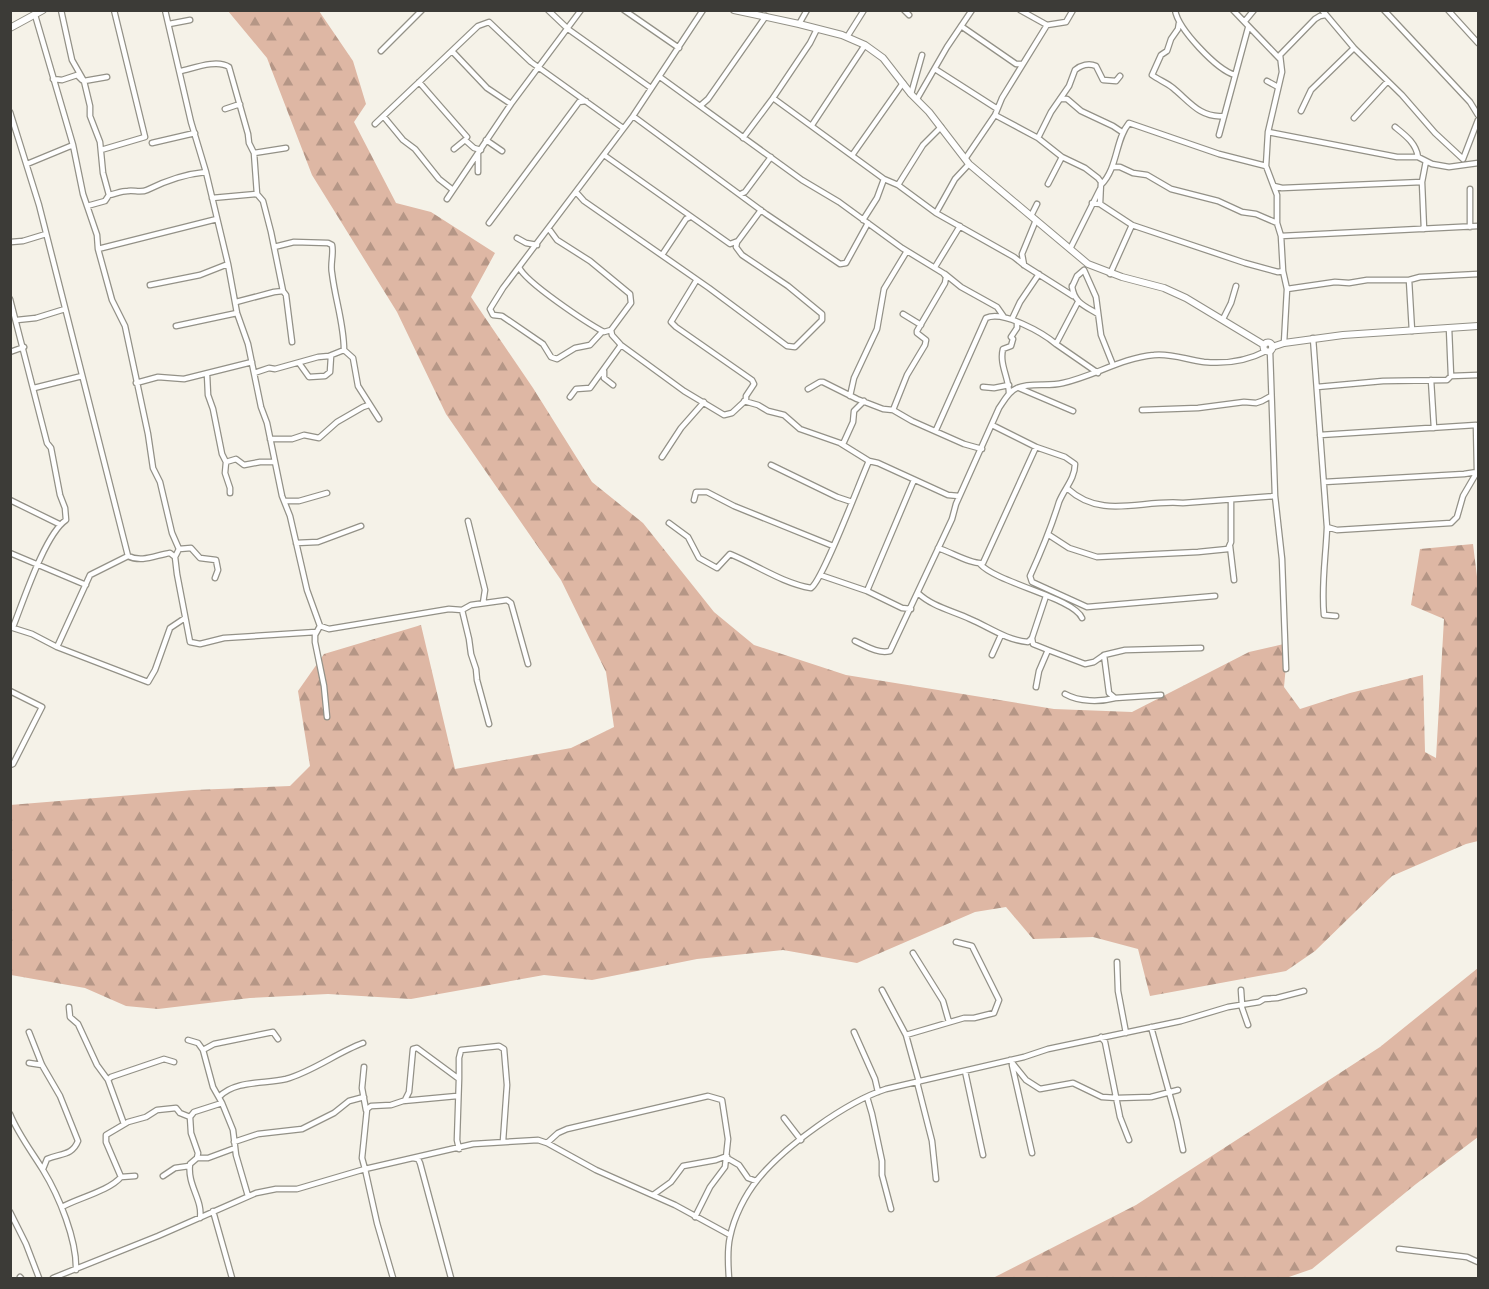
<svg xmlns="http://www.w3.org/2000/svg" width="1489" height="1289" viewBox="0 0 1489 1289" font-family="Quicksand,sans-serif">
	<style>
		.forest { fill: url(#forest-firs) }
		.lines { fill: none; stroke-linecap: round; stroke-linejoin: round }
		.street-casing { stroke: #939187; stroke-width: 7 }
		.secondary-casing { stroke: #939187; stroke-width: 8 }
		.street { stroke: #fff; stroke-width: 4.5 }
		.secondary { stroke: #fff; stroke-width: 6 }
	</style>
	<defs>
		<pattern id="forest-firs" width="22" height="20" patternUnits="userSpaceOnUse" patternTransform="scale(1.5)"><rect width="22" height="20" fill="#deb7a4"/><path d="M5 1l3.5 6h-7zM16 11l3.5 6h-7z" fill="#b59686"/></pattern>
	</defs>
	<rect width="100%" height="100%" fill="#f5f2e8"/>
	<!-- forest -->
	<path class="forest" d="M228,11H319L353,61L366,104L354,122L396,203L431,212L495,253L471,297L533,388L592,482L643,523L714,612L754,645L846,675L1054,709L1132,712L1249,652L1288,643L1284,687L1300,709L1350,693L1423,675L1425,752L1436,758L1444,619L1411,605L1420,549L1473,544L1478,585V841L1466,844L1392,876L1315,951L1286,971L1150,996L1138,949L1093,937L1033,939L1006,907L975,912L857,963L783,950L697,959L592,980L544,975L411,999L328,994L250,998L158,1009L126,1006L85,988L11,975L10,805L194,790L290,786L310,766L298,691L324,654L421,625L455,769L571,748L614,727L606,672L561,580L446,414L397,312L312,175L267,58Z
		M1478,968V1137L1416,1184L1312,1269L1286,1278H993L1136,1205L1380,1047Z"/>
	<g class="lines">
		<defs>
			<path id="street" d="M61,10L72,60L84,81L90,106V116L100,142L103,173L109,195
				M165,10L191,122L206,172L228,264L237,313L248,344L261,407L267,423L282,496L290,516L307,590L320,626L315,635V642L324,686L327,717
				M548,10L568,29L651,88
				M624,10L679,48
				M904,10L909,15
				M1020,10L1047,25L1066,22L1073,10
				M1175,10C1178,29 1217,70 1235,75
				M1233,10L1280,59
				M1322,10L1354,48L1402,95L1435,133L1463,159
				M1384,10L1470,102L1478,115
				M1448,10L1478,43
				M35,15L73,145L83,194L97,235L98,249L112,300L125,326L148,434L153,468L160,482L172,533L179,549L175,557L177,574L190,642L200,644L224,638L316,632
				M1325,15L1320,16L1315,19L1280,55L1282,72L1268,132L1266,166L1277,195V223L1281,236L1478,226
				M1245,21L1254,10
				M1179,23L1178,29L1171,39L1167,51L1161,55L1152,75C1159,80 1167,83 1173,88C1189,101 1200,118 1223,116
				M169,24L190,20
				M799,24L807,10
				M961,26L1016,64H1022
				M817,29L810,43L773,98L884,179L898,185L936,213L1014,257L1024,265L1073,296
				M847,37L864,10
				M381,51L422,10
				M452,51L487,88L511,104
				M935,69L996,108
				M181,71C194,68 217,59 229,67L248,134L249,143L254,153L257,194L263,201L271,232L283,291L286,295L292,342
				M660,77L802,180L839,202L902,248L943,273L946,277L945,283L917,331V333L926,340L925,345L907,375L893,410
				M53,79L62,80L77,75L82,80
				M84,81L107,77
				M1267,81L1278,87
				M419,82L467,137
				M911,94L922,55
				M917,99L947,47L972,10
				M1060,99H1067L1081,111L1113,126L1122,132
				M700,106L708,99L766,16
				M225,109L240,104
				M1301,111L1311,90L1354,48
				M10,112L39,205L128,556
				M995,115L1038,138L1062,157L1085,168L1098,178L1101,182L1100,204
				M633,116L766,214L840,264L846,263L868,223
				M384,117L403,140L415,149L439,179L453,190
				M1354,118L1387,82
				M375,124L478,26L489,22L531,62L623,128
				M812,125L865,45
				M1395,127C1405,135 1416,143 1418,157
				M1268,132L1397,157H1418L1432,164L1449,167L1478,163
				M1219,135L1248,28
				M743,138L773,98
				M1038,138L1051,112L1069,86L1075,70C1081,65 1089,63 1096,66L1103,80L1116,81L1120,76
				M486,140L502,151
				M152,143L195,133
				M454,149L465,140L474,148L481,150
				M101,150L145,137L114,10
				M254,153L286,148
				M853,154L903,83
				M604,155L730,244L738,241L761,210
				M965,159L995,115L1002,98L1047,25
				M1463,159L1478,120
				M27,164L73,145
				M1112,167H1120L1133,173L1147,175L1171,189L1218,201L1242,212L1256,214L1277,223
				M478,172V154
				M1048,184L1062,157
				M898,185L923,145L941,127
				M1101,185C1118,168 1115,140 1129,123L1219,154L1266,166
				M1274,186L1282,188L1422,182
				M576,192L584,201L709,288L787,346L795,347L822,320V314L788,286L742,255L736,247L737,242
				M741,194L745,192L771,157
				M212,198L257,194
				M447,199L511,104L581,10
				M1092,203L1100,204L1132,225L1245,263L1278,272L1283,271L1287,289L1284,343
				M87,206L105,201L109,195C115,194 121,191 128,191C134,190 141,193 147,190C165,181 185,174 206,172
				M936,213L955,179L969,164
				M1031,216L1037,204
				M863,220L877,198L884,179
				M489,223L579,102L586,101
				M1470,227V189
				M1424,229L1422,182L1426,161
				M1281,236L1283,271
				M517,238L526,243L537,245
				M11,242L23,241L46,234
				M274,247L294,242L328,243L332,245C334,254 330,264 332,273C335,299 344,324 344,350L353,358L358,386L379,419
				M98,249L217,219
				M1070,249L1100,189
				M662,255L686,219L690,217
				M1024,265L1022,254L1036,220
				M519,267C525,282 587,323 604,332L611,330L631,303L630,294L590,261L557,240L549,229
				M935,267L960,226
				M1084,270L1096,297L1101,335L1113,365
				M945,274L961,287L997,307L1004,317
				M1110,274L1132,225
				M1409,280L1412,331
				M150,285L200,275L228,264
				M1072,286C1074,303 1085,306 1098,314
				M1072,287L1077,276L1084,270
				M1287,289L1335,282L1349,283L1367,280H1409L1420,277L1478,274
				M10,299L47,443L51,448L60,495L65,508L66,520C45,534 23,602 13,627
				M236,302L274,292L283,291
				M1078,302L1056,344L1098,373
				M903,314L921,325
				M1012,319L1020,302L1039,274
				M1223,319L1231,303L1236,286
				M17,320L36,318L65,309
				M176,326L237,313
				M1449,328L1451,376
				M611,330L612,335L621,345L684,391L724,415L732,413L746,400V396L754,384L752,380L676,327L671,322L696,281
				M602,332L590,345L575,348L557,359L551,357L543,344L502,316L493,315L490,309L503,288L633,116L703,10
				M1313,338L1327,527L1337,530L1451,523L1457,517L1463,496L1477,472L1476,425
				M10,352L24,347
				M299,363L309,377L325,376L330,372L331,356
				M604,371V378L613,385
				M254,373L269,368L275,369L318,357L329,356L344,350
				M207,374L208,395L213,409L222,454L226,462L225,473L230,488V493
				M1431,380L1434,428
				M136,383L158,377L184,379L252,362
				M983,387L994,388L1009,385
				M1317,387L1383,381L1447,380L1451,376L1478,375
				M34,388L82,376
				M1019,388L1073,411
				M808,389L820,382H823L857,399L883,409L893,410L912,421L964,444L982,449
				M1009,393C1009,378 999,364 1003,349L1011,346L1013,339L1011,337L1017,328V322
				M850,396L854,378L877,329L884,289L907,251
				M570,397L576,389L590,388L621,345
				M744,401L758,405L768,411L784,415L800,429L840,443L869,461L878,463L948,495L959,496
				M1142,410L1198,408L1244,402L1256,403L1262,401L1271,396
				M992,425L1036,447L1065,457L1075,464C1075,479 1064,489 1059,502C1051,528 1041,552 1030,576L1032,582L1087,607L1215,596
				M936,430L986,318C1003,310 1043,333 1056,344
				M1320,435L1476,425
				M270,439H292L304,435L319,438L337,422L363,407L369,405
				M843,444L853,422L854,411L864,401
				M662,457L681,428L704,402
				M226,462L236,459L244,465L260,462H274
				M771,465L837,497L852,502
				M1324,482L1464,474L1477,472
				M1068,489C1102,520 1142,499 1183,503L1275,496L1270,351
				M1275,496L1282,559L1286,669
				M10,500L59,524
				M694,500L696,492H707L734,506L833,546
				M285,501H299L327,493
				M468,521L485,590L483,603
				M669,523L688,537L699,558L717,568L730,554C757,565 782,583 811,588C823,580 860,481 869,461
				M1327,527C1326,556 1321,585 1324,615L1336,616
				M1049,535L1069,548L1097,557L1198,552L1228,549L1231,542V500
				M296,543L318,542L361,526
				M1230,546L1234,580
				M938,548C951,552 972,565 983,563L1036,447
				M179,549L191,548L200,558L216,560L218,570L215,578
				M10,553L86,585
				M980,564C997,583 1074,598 1082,618
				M820,575L867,591L902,608L911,609
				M867,591L914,480
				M918,593C931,606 953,611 970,619C989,627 1006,640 1028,642L1032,638L1046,596
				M462,610L469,639L471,654L476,669L477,680L489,724
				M320,626L329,629L449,609L462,610L471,605L507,600L511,603L528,664
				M10,627L32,634L57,647L148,682L155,670L170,628L185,618
				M1032,638L1033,644L1048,650L1039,671L1036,687
				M855,641C866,646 878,654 890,651L952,519L956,504L999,408C1004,401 1009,391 1017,388C1031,382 1048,387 1063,383C1094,376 1122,358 1154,355C1171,353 1187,360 1204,362C1225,364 1247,361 1266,351
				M57,647L90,575L128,556C142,563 156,555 170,553L175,557
				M1048,650L1085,664L1094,662L1104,655L1125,650L1201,648
				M992,655L1001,635
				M1104,655L1109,693L1115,698L1161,695
				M10,691L42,707L13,764L10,765
				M1065,694C1079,702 1100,702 1115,698
				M913,953L943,1001L949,1022
				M1117,962L1118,991L1126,1033
				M882,990L906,1035
				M1241,990L1242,1005
				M1241,1005L1248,1025
				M69,1007L70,1017L78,1024L97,1065L108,1080L124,1124
				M1151,1027L1177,1121L1183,1150
				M29,1032L42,1065L60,1096L78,1141C72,1156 61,1153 47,1159L43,1169
				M854,1032L875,1079L878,1092
				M1101,1037L1105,1042L1120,1117L1129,1140
				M188,1040L198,1043L203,1050L213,1087L222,1103L233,1130L236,1155L248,1196
				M203,1050L214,1044L273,1032L278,1039
				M1010,1060L1026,1080L1040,1089L1073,1083L1102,1097L1117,1098L1151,1097L1178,1090
				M29,1063L42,1065
				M1012,1065L1032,1153
				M364,1067L362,1088L366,1110
				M965,1071L983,1155
				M459,1079V1058L461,1050L499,1046L504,1049L507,1085L503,1141
				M108,1080L111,1077L164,1059L174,1062
				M917,1082L932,1141L936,1179
				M919,1082L906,1035L964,1018H974L994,1013L999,1000L972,946L956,942
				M219,1097C235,1080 265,1084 286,1079C312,1072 338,1052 363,1043
				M867,1097L872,1114L882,1161V1175L891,1209
				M405,1100L409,1092L413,1049L417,1048L459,1079L457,1140L459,1149
				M10,1114C18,1134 32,1152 43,1170C59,1196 77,1240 76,1270
				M190,1117L191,1133L198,1153L197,1158L190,1164C187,1185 203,1200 200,1218
				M190,1117L194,1112L222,1103
				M784,1118L801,1140
				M234,1142L258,1134L302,1129L334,1113L349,1101L364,1097
				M547,1143L558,1133L567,1129L708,1096L722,1100L728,1139L725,1167L710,1187L695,1217
				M197,1158H208L235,1148
				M413,1158L418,1159L420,1163L451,1278
				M727,1158L739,1165L748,1178L756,1181
				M365,1169L362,1158L367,1109L371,1106L391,1105L403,1101L457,1096
				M365,1169L377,1223L393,1278
				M163,1176L175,1168L189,1166
				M121,1177L106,1142V1135L128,1122L146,1117L157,1110L176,1108L180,1113L190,1117
				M653,1195L671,1182L683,1166L716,1160L727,1156
				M62,1207C78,1198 109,1191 121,1177L135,1176
				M213,1211L232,1278
				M10,1212L26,1244L39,1278
				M1399,1249L1467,1257L1478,1262
				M20,1277L21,1278
				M53,1278L158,1236L256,1193L276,1189H297L365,1169L473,1144L538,1140L547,1143L596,1170L675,1205L730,1235
				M729,1278C728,1265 727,1250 730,1237C734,1217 745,1195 758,1179C785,1146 846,1102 886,1089L1024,1057L1048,1049L1181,1021L1228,1007L1259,1002L1264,999L1277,998L1304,991"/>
			<path id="secondary" d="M734,10L799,24L842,35L865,45L883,58L911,94L929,112L969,164L1088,264L1122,277L1164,288L1186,298L1264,345
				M10,28L43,10
				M1263.5 347a4.5 4.5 0 1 1 9 0a4.5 4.5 0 1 1-9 0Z
				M1272,347L1284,343L1343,335L1478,326"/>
		</defs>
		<!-- street casing -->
		<use href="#street" class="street-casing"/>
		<!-- secondary casing -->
		<use href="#secondary" class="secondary-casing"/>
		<!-- street -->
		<use href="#street" class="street"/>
		<!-- secondary -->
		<use href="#secondary" class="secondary"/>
	</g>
	<!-- border -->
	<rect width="1489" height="1289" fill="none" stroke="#3c3b37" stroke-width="24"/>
</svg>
